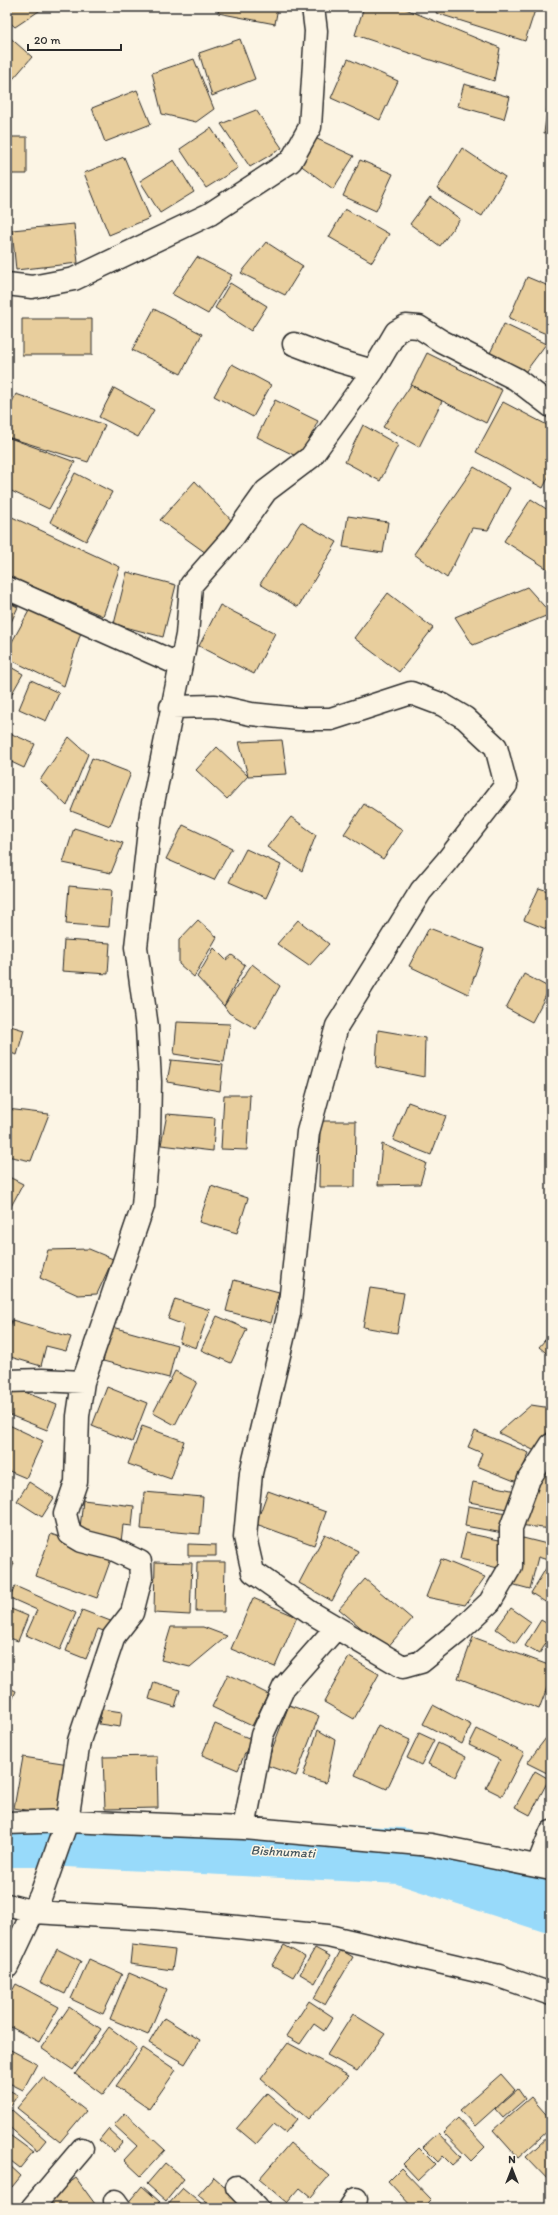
<svg xmlns="http://www.w3.org/2000/svg" width="558" height="2215" viewBox="0 0 558 2215" font-family="Itim,sans-serif">
	<style>
		.lines { fill: none; stroke-linecap: round; stroke-linejoin: round }
		.river { stroke: #98dafa; stroke-width: 56 }
		.building { fill: #e8ce9d; stroke: #2b2b2b }
		.minor-casing { stroke: #2b2b2b; stroke-width: 25 }
		.minor { stroke: #fcf5e5; stroke-width: 22 }
		.labels { text-anchor: middle; stroke-width: 3; stroke-linejoin: round; paint-order: stroke }
		.water-label { font-size: 13px; font-style: italic; fill: #46575f; stroke: #fcf5e5 }
	</style>
	<rect width="100%" height="100%" fill="#fcf5e5"/>
	<filter id="ink" filterUnits="userSpaceOnUse"><feTurbulence type="fractalNoise" baseFrequency=".025" numOctaves="2"/><feDisplacementMap in="SourceGraphic" scale="8" xChannelSelector="R" yChannelSelector="G"/><feConvolveMatrix kernelMatrix="1 2 1 2 8 2 1 2 1" color-interpolation-filters="sRGB"/></filter>
	<g filter="url(#ink)">
		<g class="lines">
			<!-- river -->
			<path class="river" d="M7,1839H68L401,1856L551,1905"/>
		</g>
		<!-- building -->
		<path class="building" d="M7,7H45L15,27L7,20Z
			M219,7H278L275,24L218,13Z
			M364,7H401L500,48L494,81L355,35Z
			M438,7H536L525,41L436,13Z
			M7,35L32,57L7,86Z
			M240,39L255,79L212,96L199,53Z
			M194,59L214,109L196,122L162,114L152,73Z
			M348,59L398,81L380,120L331,98Z
			M551,81V132L544,133Z
			M464,84L510,97L504,119L458,106Z
			M137,90L151,124L105,142L92,108Z
			M256,110L282,148L250,167L221,124Z
			M211,128L238,168L206,188L180,149Z
			M7,137H27V174H7Z
			M315,138L354,156L333,189L299,164Z
			M462,148L505,177L482,216L437,189Z
			M124,157L150,218L109,235L84,173Z
			M174,160L194,192L160,213L140,181Z
			M360,160L393,174L376,211L343,196Z
			M430,197L460,219L440,246L410,224Z
			M345,209L389,234L372,262L329,237Z
			M74,224L78,263L16,270L12,230Z
			M266,242L303,266L285,295L241,273Z
			M197,257L232,275L208,314L172,294Z
			M527,277L551,287V336L509,318Z
			M230,283L267,306L251,331L215,308Z
			M154,309L202,334L181,374L132,350Z
			M22,319H92V355H22Z
			M504,324L546,344L523,375L490,353Z
			M427,353L502,390L486,423L411,385Z
			M232,364L271,385L253,417L214,396Z
			M411,385L442,401L419,447L383,427Z
			M114,388L154,410L138,437L99,417Z
			M16,394L105,425L88,462L7,437V412Z
			M275,400L318,421L300,458L257,437Z
			M503,402L551,427V472L543,488L476,452Z
			M363,425L398,445L380,481L345,462Z
			M7,437L75,462L49,509L7,489Z
			M474,467L510,488L488,530L472,528L447,578L414,554Z
			M75,473L112,492L86,541L50,522Z
			M195,481L233,522L206,553L160,520Z
			M531,499L551,512V571L504,541Z
			M348,516L388,522L383,553L343,547Z
			M12,517L120,567L103,616L7,576V531Z
			M301,522L337,542L298,607L260,584Z
			M127,572L176,585L163,637L114,624Z
			M527,587L551,614L473,645L455,617Z
			M388,593L433,628L399,672L354,638Z
			M7,602L18,607L7,631Z
			M220,605L275,633L254,674L199,646Z
			M30,609L82,629L64,686L7,658V651Z
			M7,665L23,674L7,702Z
			M31,680L59,693L46,721L19,709Z
			M7,732L35,744L24,768L7,760Z
			M69,737L88,754L67,806L40,780Z
			M282,740L287,774L248,776L239,742Z
			M217,747L248,776L227,799L196,770Z
			M92,758L131,773L110,826L71,811Z
			M364,804L403,830L383,859L344,834Z
			M291,817L316,835L302,871L267,847Z
			M183,825L232,848L214,880L166,859Z
			M74,828L123,843L111,873L63,863Z
			M246,849L281,865L266,898L229,882Z
			M69,886L112,890L109,927L66,924Z
			M539,888L551,892V931L524,920Z
			M198,920L217,937L194,977L179,964V940Z
			M298,920L329,944L309,966L277,944Z
			M429,928L484,949L468,994L409,966Z
			M64,940L110,943L108,974L62,971Z
			M214,948L226,960L232,955L245,965L224,1006L197,977Z
			M252,964L280,986L256,1029L229,1013L224,1006Z
			M524,974L550,988L532,1022L506,1008Z
			M177,1022L230,1024L224,1062L174,1054Z
			M7,1025L24,1030L17,1055L7,1052Z
			M378,1030L425,1038L424,1077L376,1067Z
			M171,1060L223,1065L220,1091L167,1082Z
			M224,1095H250L247,1150L221,1149Z
			M408,1102L446,1116L431,1155L393,1140Z
			M7,1109L49,1114L31,1161L7,1156Z
			M167,1114L215,1118L213,1151L161,1145Z
			M320,1121H356L355,1187H319Z
			M382,1144L426,1163L420,1184L378,1185Z
			M7,1176L23,1184L7,1214Z
			M211,1186L248,1198L237,1233L199,1222Z
			M89,1249L113,1259L97,1294L78,1295L40,1278L48,1250Z
			M234,1280L279,1292L271,1323L226,1311Z
			M370,1288L404,1293L397,1333L363,1327Z
			M175,1299L210,1310L196,1348L179,1342L184,1325L168,1319Z
			M217,1316L247,1329L231,1363L201,1350Z
			M12,1320L71,1337L66,1351L46,1346L41,1366L7,1356V1336Z
			M112,1327L177,1345L169,1378L103,1361Z
			M551,1333V1357L539,1347Z
			M175,1371L197,1382L175,1425L153,1413Z
			M10,1386L57,1405L47,1430L7,1414V1394Z
			M107,1387L147,1403L132,1442L92,1426Z
			M531,1405L551,1408V1425L537,1452L499,1433Z
			M7,1424L43,1441L26,1478L7,1470Z
			M142,1426L184,1441L171,1479L128,1464Z
			M475,1431L529,1453L517,1482L477,1466L482,1453L468,1447Z
			M551,1461V1529L519,1525Z
			M29,1482L54,1498L42,1517L17,1501Z
			M473,1482L516,1491L512,1510L469,1502Z
			M268,1491L326,1512L314,1545L256,1524Z
			M144,1492L203,1497L200,1534L141,1529Z
			M83,1500L134,1506L132,1526L123,1525L121,1542L79,1538Z
			M468,1506L507,1513L503,1533L465,1526Z
			M466,1533L504,1541L498,1568L460,1559Z
			M51,1534L112,1556L97,1598L36,1576Z
			M325,1534L358,1551L332,1601L299,1583Z
			M523,1538L551,1545V1561L538,1557L530,1589L511,1584Z
			M188,1544L216,1545V1556H188Z
			M441,1559L485,1577L465,1605L426,1597Z
			M7,1560L14,1563L7,1582Z
			M155,1562L192,1563L190,1615L154,1613Z
			M197,1562H225L224,1612H196Z
			M548,1565L551,1566L550,1605L531,1593Z
			M365,1579L412,1619L386,1649L339,1609Z
			M15,1586L76,1613L60,1650L26,1635L37,1610L10,1598Z
			M253,1598L297,1617L275,1667L231,1649Z
			M511,1608L531,1622L516,1643L496,1629Z
			M11,1609L28,1616L18,1641L7,1637V1618Z
			M82,1610L113,1622L109,1633L98,1629L86,1659L66,1651Z
			M541,1620L551,1626V1636L539,1654L525,1646Z
			M171,1627H203L227,1636L190,1667L161,1660Z
			M473,1637L551,1666V1677L539,1709L458,1678Z
			M349,1657L379,1674L354,1719L324,1702Z
			M228,1674L268,1694L252,1726L212,1707Z
			M154,1682L180,1690L175,1707L149,1699Z
			M7,1687L16,1691L7,1712Z
			M289,1705L319,1716L296,1776L266,1765Z
			M433,1705L471,1725L462,1744L423,1724Z
			M102,1709L122,1712L120,1727L99,1724Z
			M215,1724L251,1739L238,1770L202,1755Z
			M378,1725L410,1740L387,1789L355,1775Z
			M477,1729L524,1753L502,1796L486,1788L500,1760L469,1745Z
			M318,1730L335,1740L326,1783L303,1776Z
			M419,1733L434,1740L421,1765L407,1758Z
			M546,1738L551,1741V1775L527,1763Z
			M438,1743L466,1757L456,1777L428,1764Z
			M157,1756L158,1808L105,1809L103,1757Z
			M23,1757L69,1764L61,1816L14,1808Z
			M535,1771L549,1779L530,1815L515,1807Z
			M132,1945L175,1950L172,1970L130,1964Z
			M284,1945L305,1957L293,1977L272,1965Z
			M315,1948L330,1956L315,1983L300,1974Z
			M57,1949L81,1961L65,1994L40,1982Z
			M341,1950L353,1957L325,2005L314,1999Z
			M89,1959L122,1974L103,2014L71,1999Z
			M129,1973L167,1989L148,2035L110,2019Z
			M16,1984L59,2007L39,2042L7,2025V2000Z
			M309,2001L333,2017L324,2031L314,2024L300,2044L286,2036Z
			M69,2007L101,2029L73,2070L41,2048Z
			M353,2014L385,2034L357,2071L327,2055Z
			M164,2018L200,2040L185,2064L149,2043Z
			M109,2027L137,2048L103,2095L75,2074Z
			M288,2043L349,2076L308,2119L261,2079Z
			M7,2048L37,2064L23,2090L7,2082Z
			M143,2048L176,2070L149,2109L116,2086Z
			M501,2074L515,2090L475,2126L460,2110Z
			M43,2077L86,2111L60,2142L17,2108Z
			M7,2089L18,2095L7,2110Z
			M518,2089L525,2099L503,2118L495,2109Z
			M267,2093L297,2119L285,2133L274,2124L256,2144L237,2128Z
			M531,2097L551,2120V2128L518,2158L493,2130Z
			M12,2110L46,2140L37,2151L7,2125V2115Z
			M125,2113L165,2150L141,2176L124,2160L137,2146L114,2125Z
			M458,2118L485,2147L471,2161L443,2132Z
			M108,2129L122,2142L114,2152L99,2140Z
			M7,2133L33,2152L20,2168L7,2158Z
			M438,2133L461,2157L452,2165L443,2156L438,2162L423,2147Z
			M551,2134V2183L526,2157Z
			M290,2143L329,2176L311,2197L300,2188L287,2203L259,2179Z
			M419,2148L435,2164L418,2180L403,2164Z
			M7,2163L21,2176L12,2187L7,2182Z
			M165,2163L184,2179L166,2201L147,2184Z
			M401,2168L431,2199L422,2208H413L388,2181Z
			M214,2177L245,2204L241,2208H213L198,2195Z
			M76,2178L98,2208H50L45,2201Z
			M142,2186L160,2202L155,2208H129L126,2205Z
			M183,2188L201,2203L197,2208H168L166,2207Z"/>
		<g class="lines">
			<defs>
				<path id="minor" d="M7,284L32,287L74,279L210,214L291,161L310,127L316,31L313,7
					M294,344L339,361L373,371
					M7,588L180,665
					M171,707L215,706L251,714L299,719H331L411,693L443,705L465,718L496,747L506,785L446,862L421,891L337,1026L308,1132L289,1313L251,1473L245,1537L253,1572L310,1612L403,1667L421,1662L458,1632L490,1602L511,1566V1528L529,1479L551,1445
					M7,1381L42,1380L83,1382
					M7,1823L67,1821L244,1828L431,1845L551,1869
					M244,1828L262,1735L284,1687L336,1628
					M538,1865L551,1832
					M7,1905L34,1912L155,1919L328,1936L499,1976L551,1994
					M7,1967L41,1895L67,1821L79,1741L114,1636L132,1613L141,1578L140,1562L113,1549L82,1541L70,1534L65,1514L76,1482L78,1416L83,1382L143,1206L149,1135L150,1082L147,1027L136,947L151,813L187,635L191,585L234,536L266,491L311,457L373,371L396,332L406,326L419,327L441,341L516,379L551,406
					M237,2187L257,2208
					M115,2201L120,2208
					M32,2208L82,2149
					M350,2208L356,2199"/>
			</defs>
			<!-- minor casing -->
			<use href="#minor" class="minor-casing"/>
			<!-- minor -->
			<use href="#minor" class="minor"/>
		</g>
	</g>
	<g class="labels">
		<!-- water labels -->
		<g class="water-label">
			<text transform="translate(283 1851) rotate(3)" y="5">Bishnumati</text>
		</g>
	</g>
	<!-- margin -->
	<rect width="558" height="2215" fill="none" stroke="#fcf5e5" stroke-width="24"/>
	<rect x="12" y="12" width="534" height="2191" fill="none" stroke="#2b2b2b" stroke-width="1.5" filter="url(#ink)"/>
	<!-- north arrow -->
	<g transform="translate(512 2169)" stroke="#fcf5e5" stroke-width="3" paint-order="stroke">
	<path d="M0-3L7 15L0 10L-7 15Z" fill="#2b2b2b"/>
	<text y="-6" font-size="11" font-weight="bold" text-anchor="middle" fill="#2b2b2b">N</text>
	</g>
	<!-- scale -->
	<path d="M28 44v6h93v-6" fill="none" stroke="#2b2b2b" stroke-width="2"/>
	<text x="34" y="44" font-size="12" fill="#2b2b2b" stroke="#fcf5e5" stroke-width="3" paint-order="stroke">20 m</text>
</svg>
